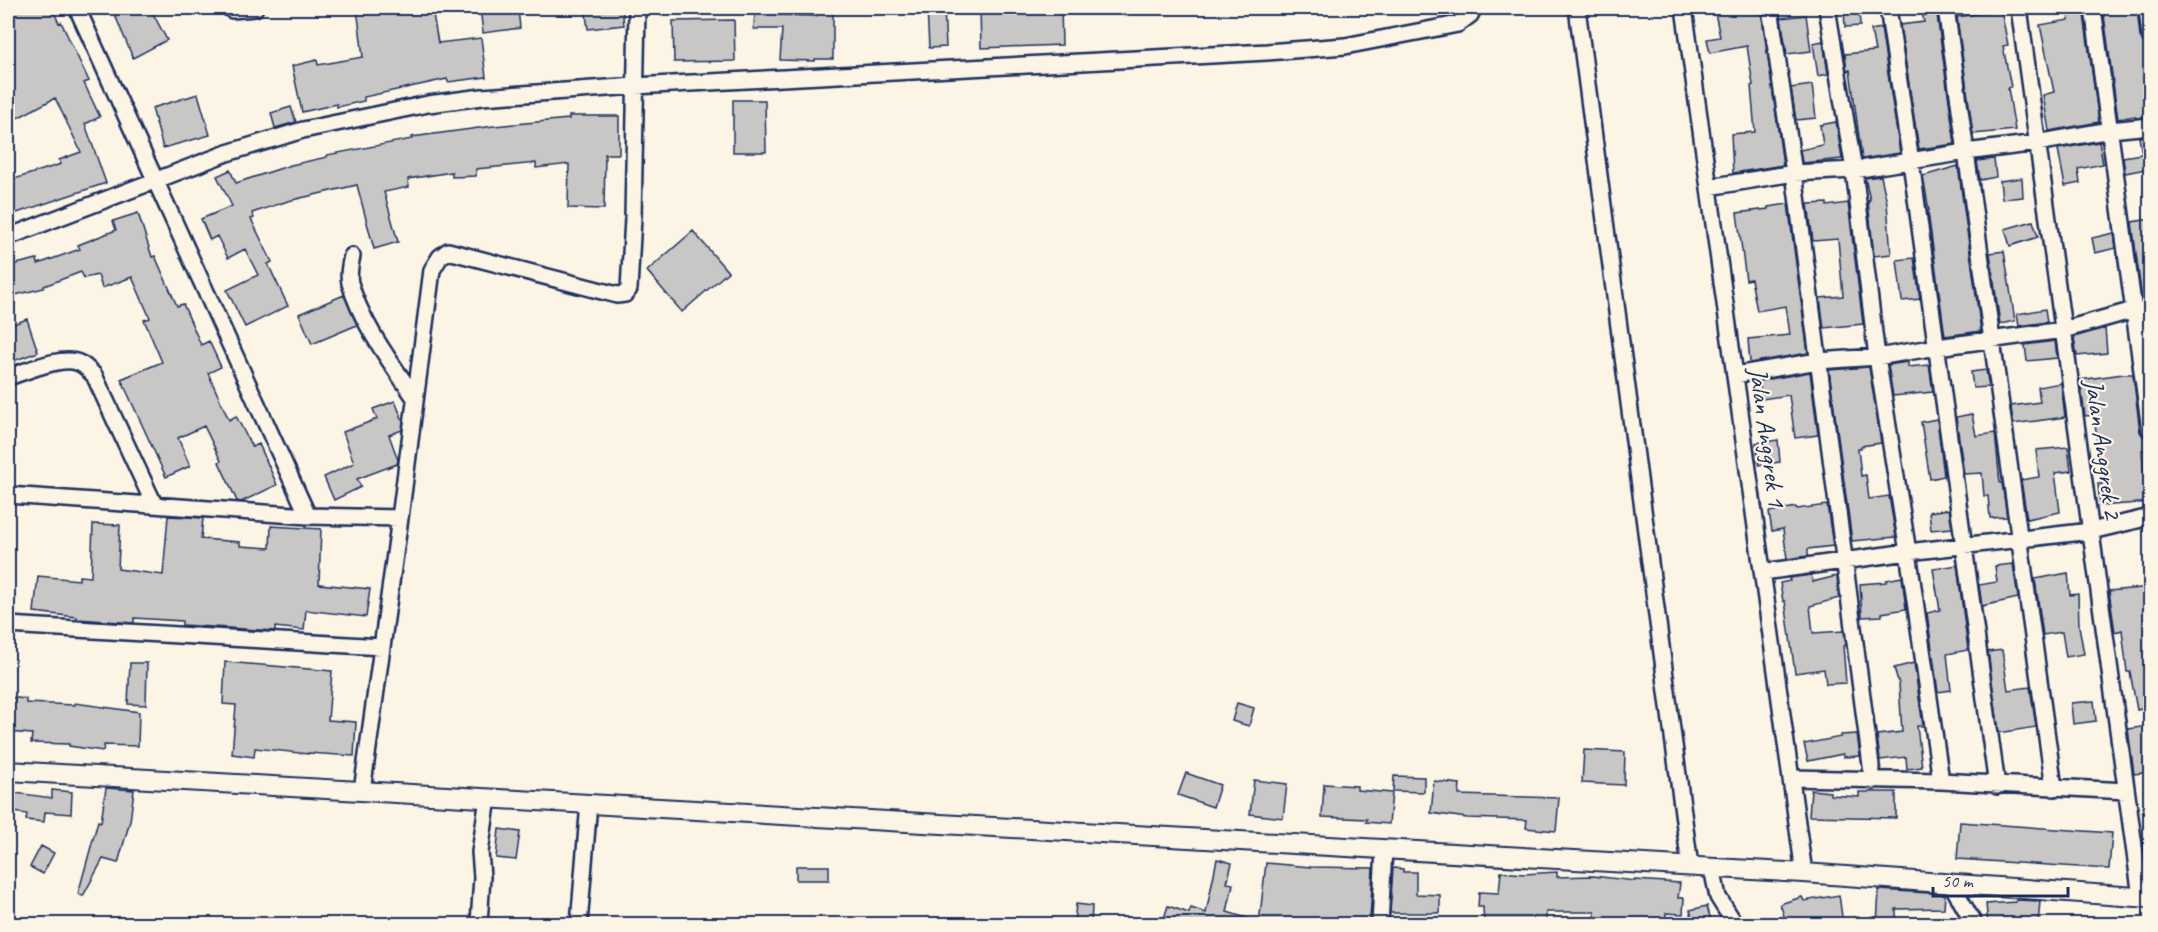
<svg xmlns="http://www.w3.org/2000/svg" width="2158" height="932" viewBox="0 0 2158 932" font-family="Caveat,sans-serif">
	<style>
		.building { fill: #c8c7c6; stroke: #1b2f5e; stroke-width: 1.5 }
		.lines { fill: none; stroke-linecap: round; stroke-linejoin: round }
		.minor-casing { stroke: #1b2f5e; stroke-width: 20 }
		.tertiary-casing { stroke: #1b2f5e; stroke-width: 22 }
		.minor { stroke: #fcf5e5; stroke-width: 15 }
		.tertiary { stroke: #fcf5e5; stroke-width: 18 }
		.labels { text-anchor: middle; stroke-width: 4.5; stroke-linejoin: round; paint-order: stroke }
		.street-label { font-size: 26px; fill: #1b2f5e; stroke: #fcf5e5 }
	</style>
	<rect width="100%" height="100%" fill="#fcf5e5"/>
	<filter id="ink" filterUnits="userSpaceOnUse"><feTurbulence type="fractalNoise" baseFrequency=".0167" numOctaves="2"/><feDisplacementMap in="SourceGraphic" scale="12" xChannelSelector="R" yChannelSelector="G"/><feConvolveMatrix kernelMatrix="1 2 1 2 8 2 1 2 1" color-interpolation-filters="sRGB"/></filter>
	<g filter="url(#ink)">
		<!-- building -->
		<path class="building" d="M8,8H52L59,23L61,22L89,81L84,83L100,117L85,124L106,183L8,216V181L61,164L59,160L81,152L55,98L8,123Z
			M112,8H150L167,40L133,58Z
			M357,8H432L438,43L481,38L486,77L448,82L447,79L364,97V101L337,107V104L302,112L292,66L317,60L318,65L363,57Z
			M480,8H518L520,28L483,33Z
			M585,8H622L624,25L588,29Z
			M755,8H776V15L816,16L815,8H833V59H815V61L780,60L782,29H754Z
			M927,8H944L946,47L929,48Z
			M980,8H1061L1062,45L981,48Z
			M1714,8H1761L1783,165L1733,173L1731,134L1755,132L1751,86L1753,85L1747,46L1710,53L1707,39L1720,37Z
			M1859,8L1860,26L1845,27L1844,9Z
			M1921,8H1936L1955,144L1919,149L1900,25L1924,22Z
			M2067,8H2083L2099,122L2049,131L2043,95L2054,92L2040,25L2069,20Z
			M2103,8H2137L2140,37L2147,45L2151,65V116L2136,118L2135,116L2118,119Z
			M2001,10L2008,45L2003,46L2011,87L2008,88L2015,130L1973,134L1957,17Z
			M1806,15L1811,51L1787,54L1781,18Z
			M734,20L735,61L674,62L673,21Z
			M1881,28L1900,153L1862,159L1850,70L1847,71L1845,54L1875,51L1871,30Z
			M1823,41L1828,74L1818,76L1813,43Z
			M1812,85L1816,118L1796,120L1791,88Z
			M198,94L210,135L163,148L152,108Z
			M733,100H765L766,152H733Z
			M291,107L296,122L275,128L271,113Z
			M569,116H619V154H605L604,209L568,208L569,164L536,168V163L476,169V176L452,177V172L408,179L409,187L384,192L398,242L374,249L357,185L288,201L252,213L254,218L251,219L272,262L268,264L288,306L245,327L227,290L258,275L245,249L228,258L217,236L210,240L201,219L232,206L217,176L230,170L236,183L291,165L327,157V155L412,139V137L494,126L569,119Z
			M1836,122L1842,159L1802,163L1800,150L1823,145L1820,125Z
			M2151,136V168L2125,173L2123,157L2142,154L2139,137Z
			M2099,142L2103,164L2078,169L2080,183L2065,186L2058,149Z
			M1994,159L1996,177L1980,180L1977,161Z
			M1958,166L1981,331L1945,336L1928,212L1929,211L1923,176Z
			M1881,176L1887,203L1891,254L1874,256L1868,201L1870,200L1865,178Z
			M2022,178L2023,197L2002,199L2000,181Z
			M1827,203V206L1848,203L1863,324L1824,328L1820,298L1843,296L1838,239L1813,241L1808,204Z
			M1788,204L1808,353L1750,363L1748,339L1790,335L1786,306L1757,311L1751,279L1746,280L1737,213L1768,209V207Z
			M138,213L152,257L155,256L177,306L183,304L201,345L209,341L221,367L208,373L229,420L236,416L252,447L259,444L277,485L241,502L237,501L219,462L221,461L204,426L178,438L190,466L166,477L121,379L162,362L144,320L150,318L132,277L102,288L98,275L84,278L81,272L44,286V288L15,295L8,266L37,259L38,264L80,249L78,245L116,230L113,221Z
			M2151,219V300H2142L2132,222Z
			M2033,221L2038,237L2010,246L2005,229Z
			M693,231L728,272L682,312L647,271Z
			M2114,233L2116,248L2095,253L2092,238Z
			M2004,251L2015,321L2000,324L1990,253Z
			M1914,258L1920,299L1902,301L1897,260Z
			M344,295L357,325L312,344L299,314Z
			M2045,309L2047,322L2019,326L2017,314Z
			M27,319L38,352L8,363V326Z
			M2105,328L2107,353L2077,356L2074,337Z
			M2055,341L2057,358L2027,361L2025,345Z
			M1908,362V367L1929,365L1933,392L1893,396L1888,365Z
			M1869,367L1881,443L1861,446V448H1858L1861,476L1866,475L1869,499L1889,496L1896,537L1852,541L1829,370Z
			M1986,370L1989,387L1973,388L1971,372Z
			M1810,372L1818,435L1795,438L1789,395L1762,399L1759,381Z
			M2123,374H2133L2140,432L2143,436L2151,440V450H2142L2144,478H2149L2151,502L2100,506L2098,484H2102L2094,415L2085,416L2080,380Z
			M2061,383L2065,417L2013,424L2011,406L2040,402L2038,387Z
			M395,401L403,421L402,430L389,435L398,460L397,464L357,479L361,487L334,500L324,477L354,463L343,432L377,419L373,409Z
			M1972,414L1976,436L1995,433L2000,483H2002L2007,517L1990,518L1988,496H1984L1982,473L1964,474L1956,417Z
			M1937,419L1944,476L1930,479L1921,422Z
			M1778,440L1780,462L1759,465L1756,443Z
			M2068,447L2071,471L2055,473L2060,512L2027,519L2021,480L2039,477L2036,450Z
			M1827,505L1833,546L1808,549V556L1787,559L1783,529L1772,531L1769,512L1796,507L1797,509Z
			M1949,509L1952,528L1931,530L1929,512Z
			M168,516L203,518L201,539L240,542V546L270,548L271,526L321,529L319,584L370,589L366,617L306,610L304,630L275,627V631L182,625V621L134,618V623L77,619V617L34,612L38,576L79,580V576L91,577L93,524L120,525L118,569L163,575Z
			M2013,564L2018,598L1982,606L1979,585L1997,582L1995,566Z
			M1957,565L1968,650L1947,654L1951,690L1938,692L1927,613L1940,610L1933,569Z
			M2068,573L2070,595L2078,594L2079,626L2084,654L2066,657L2062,632L2043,635L2035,579Z
			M1811,575L1812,582L1837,576L1839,598L1810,606L1813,633L1844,631L1846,645L1843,646L1846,683L1826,684L1824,669L1795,673L1785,601H1783L1780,583L1790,581L1789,578Z
			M1902,577L1906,609L1882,613V616L1862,617L1860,584L1886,582V580Z
			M2151,587V669L2144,670L2151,707L2137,710L2130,672H2127L2122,630L2115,632L2109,591Z
			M2002,650L2008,690L2030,687L2036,727L1999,733L1988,652Z
			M225,662L332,671L328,720L356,722L354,756L308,753V754L255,748L254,757L232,754L236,705L223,704Z
			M130,663H147L146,705L128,704Z
			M1914,663L1923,726H1917L1922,767L1907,769L1906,757L1880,760L1877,735L1902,732L1899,684L1894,668Z
			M8,697L26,699V703L75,705V703L139,712L138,746L104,745L103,751L69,746V744L31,743L32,734L8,732Z
			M2094,701L2096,721L2073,724L2071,703Z
			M1237,703L1254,708L1249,726L1232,721Z
			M2148,726L2151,772L2134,774L2128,729Z
			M1857,734L1860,756L1843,757V754L1808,761L1804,744L1841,737V735Z
			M1584,750L1625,752L1624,785L1582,783Z
			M1186,773L1220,785L1213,807L1178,795Z
			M1394,776L1424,777V792L1393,791Z
			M1254,780L1287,784L1283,818L1250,814Z
			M1434,781L1460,784L1459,795L1559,798L1556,831L1526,828L1527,820L1467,818L1431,813Z
			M1324,784L1357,786V790L1392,793L1389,824L1366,822L1367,819L1322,817Z
			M106,788L134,790L130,821L118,863L103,859L83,896L78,894L98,821L101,822Z
			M52,790L72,792L71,814L45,812L44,822L26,820L27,814L8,811V792L52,798Z
			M1811,790L1830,792V795L1859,797V792H1896V818L1809,816Z
			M1960,822L2112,833L2109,869L1957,859Z
			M499,829L520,832L516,860L496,858Z
			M41,846L54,853L43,874L30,867Z
			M1217,859L1232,863L1227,883L1233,884L1227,912L1257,921V924H1162L1168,906L1189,913L1191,908L1206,913Z
			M1266,863L1311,867L1373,868L1370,920L1333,921V924H1259Z
			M796,866H829V880H796Z
			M1393,868L1403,869V872H1416V894L1440,895V913H1390Z
			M1501,872L1524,874L1557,872V877L1593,876L1635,881V880L1680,883L1678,898H1684L1683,914L1666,913L1665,924H1595V912H1546V924H1484L1483,907H1478L1479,892L1499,893Z
			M1879,890L1945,894L1944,908L1896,909V924H1877Z
			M1839,895L1843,924H1787L1780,904L1802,897L1804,901Z
			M2016,900L2040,901L2038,924H1988L1986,904L2016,902Z
			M1076,904L1092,906L1091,924H1074Z
			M1707,906L1712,924H1694L1690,910Z"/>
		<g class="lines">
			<defs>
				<path id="minor" d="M77,8L308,516L400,518L362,791
					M229,8L232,10L255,8
					M1577,8L1690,866
					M1684,8L1804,873
					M1770,8L1794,173L1873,781
					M1827,8L1854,170L1877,357L1908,552L1941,781
					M1888,8L1911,162L1997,786
					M1946,8L2054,788
					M2019,8L2141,897
					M2093,8L2150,430
					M2147,8L2150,36
					M1709,187L1794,173L1854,170L1966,152L2037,143L2110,130L2150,126
					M8,237L227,153L303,130L428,104L482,97L635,86L1267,52L1345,46L1458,24L1470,15L1474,8
					M352,256C350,265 348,274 350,283C361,323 392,364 415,398
					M1735,375L1818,361L1877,357L1937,347L2063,330L2134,310H2150
					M8,377C25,372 62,355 79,363C85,365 89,371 94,375L154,504
					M8,495L308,516
					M400,518L432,270L440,257L448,251L617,295L625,294L629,289L633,218L637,8
					M1763,572L1908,552L2091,531L2150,517
					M8,625L382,647
					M1791,778L1941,781L2126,791
					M1712,868L1718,897L1735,924
					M1951,883L1974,924
					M479,924L482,877L480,852L488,798
					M579,924L589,803
					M1380,924L1384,849"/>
				<path id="tertiary" d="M8,771L1804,873L2150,898"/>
			</defs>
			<!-- minor casing -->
			<use href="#minor" class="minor-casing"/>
			<!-- tertiary casing -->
			<use href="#tertiary" class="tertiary-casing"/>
			<!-- minor -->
			<use href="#minor" class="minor"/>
			<!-- tertiary -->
			<use href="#tertiary" class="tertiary"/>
		</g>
	</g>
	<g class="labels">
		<!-- street labels -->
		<g class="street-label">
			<text transform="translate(1768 437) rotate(82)" y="9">Jalan Anggrek 1</text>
			<text transform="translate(2104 449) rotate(82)" y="9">Jalan Anggrek 2</text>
		</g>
	</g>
	<!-- margin -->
	<rect width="2158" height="932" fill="none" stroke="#fcf5e5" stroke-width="30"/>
	<rect x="15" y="15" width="2128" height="902" fill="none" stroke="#1b2f5e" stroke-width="2" filter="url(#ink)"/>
	<!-- scale -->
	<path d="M1933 887v9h135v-9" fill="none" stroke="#1b2f5e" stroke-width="3"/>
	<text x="1942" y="887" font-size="18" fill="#1b2f5e" stroke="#fcf5e5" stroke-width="4.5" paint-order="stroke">50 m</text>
</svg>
